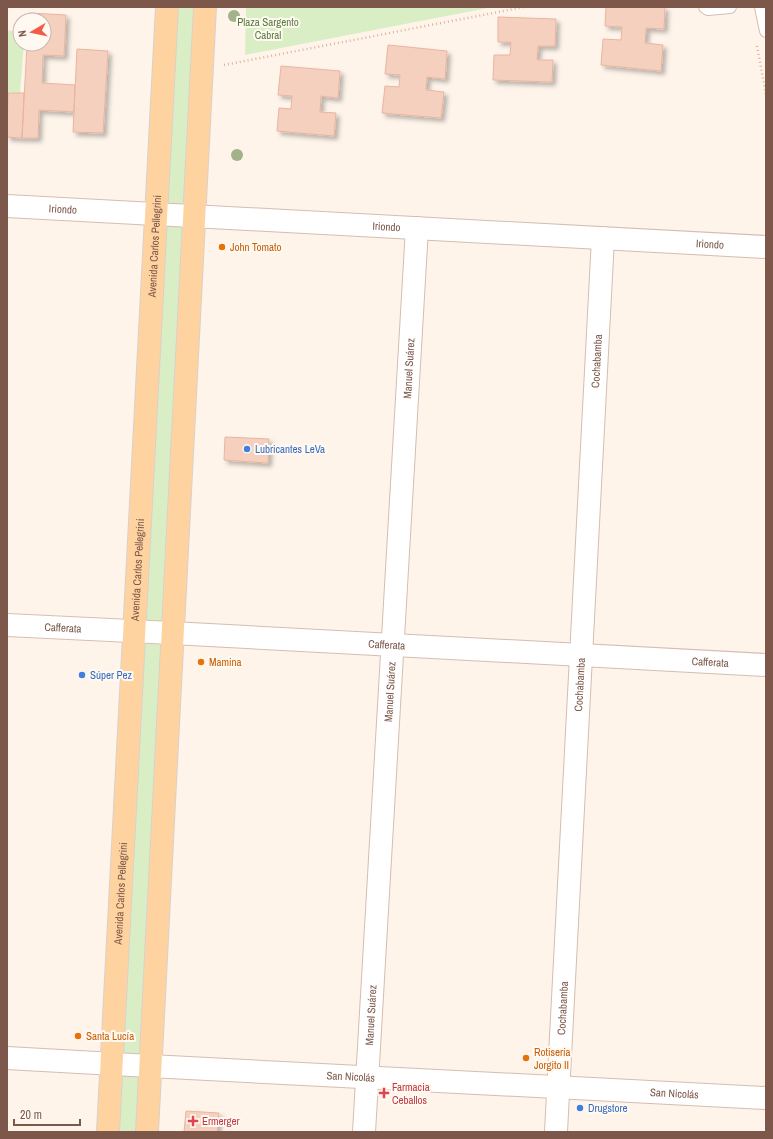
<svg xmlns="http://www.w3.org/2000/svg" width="773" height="1139" viewBox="0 0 773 1139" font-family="'Archivo Narrow',sans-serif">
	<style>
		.green { fill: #daeec6 }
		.building { fill: #f6d0bf; stroke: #eab49e; filter: url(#shadow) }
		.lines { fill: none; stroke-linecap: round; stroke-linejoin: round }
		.service-casing { stroke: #d5bdb0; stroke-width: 14 }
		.minor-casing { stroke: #d5bdb0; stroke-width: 24 }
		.tertiary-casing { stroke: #d5bdb0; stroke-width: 24 }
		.secondary-casing { stroke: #dabeb0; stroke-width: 24 }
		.primary-casing { stroke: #dad0cc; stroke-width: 24 }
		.path { stroke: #dcb2a1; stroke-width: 2.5; stroke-dasharray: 1 3; stroke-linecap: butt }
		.service { stroke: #fff; stroke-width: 12 }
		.minor { stroke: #fff; stroke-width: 22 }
		.tertiary { stroke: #fff; stroke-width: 22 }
		.secondary { stroke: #fff; stroke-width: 22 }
		.primary { stroke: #ffd3a0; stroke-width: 22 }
		.tree { fill: #a2b38b }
		.food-dot { fill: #e8710a; stroke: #fff9f2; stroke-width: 1.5 }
		.shop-dot { fill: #3f7fe0; stroke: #fff9f2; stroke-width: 1.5 }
		.health-dot { fill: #e0444e; stroke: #fff9f2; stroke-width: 1.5 }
		.labels { text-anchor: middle; stroke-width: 4; stroke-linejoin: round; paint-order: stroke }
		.park-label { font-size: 11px; fill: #567d3d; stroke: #fff9f2 }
		.street-label { font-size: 11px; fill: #7c574a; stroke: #fff9f2 }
		.food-label { font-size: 11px; fill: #c56008; stroke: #fff9f2; text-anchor: start }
		.shop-label { font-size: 11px; fill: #366cbe; stroke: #fff9f2; text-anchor: start }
		.health-label { font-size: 11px; fill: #be3a42; stroke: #fff9f2; text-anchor: start }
	</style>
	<defs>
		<filter id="shadow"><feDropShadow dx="3.5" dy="3.5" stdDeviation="2" flood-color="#0004"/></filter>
	</defs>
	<rect width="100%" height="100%" fill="#fef4ea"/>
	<!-- green -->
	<path class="green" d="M167,7H205L147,1132H108Z
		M246,7H493L245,55Z
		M7,30L20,33V44H24L20,93L7,92Z"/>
	<!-- building -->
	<path class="building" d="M606,7H665L664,29L646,28L645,43L663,45L661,71L601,65L603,39L621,40L622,27L605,26Z
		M29,13L66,15L64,56L43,55L42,83L75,85L74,112L39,110L38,138H22L27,44H44V20H28Z
		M498,17L556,19L555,46H538L537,60H553L552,82L493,80L494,55H510L511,42H498Z
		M388,45L447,51L445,79L427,77L426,90L444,92L441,118L382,113L385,86L399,87L400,75L385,74Z
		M77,49L108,51L103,133L73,132Z
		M281,66L340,71L338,98L321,96L320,112L336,113L334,136L277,131L279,108L291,109L292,96L278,95Z
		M8,93H24L22,138L7,137Z
		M225,437L269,439L268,463L224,460Z
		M186,1111L219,1113L217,1132H184Z"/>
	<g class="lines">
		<defs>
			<path id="service" d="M705,7L708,9L730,7
				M761,7L766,31"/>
			<g id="minor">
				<path id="s1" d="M7,206L766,247"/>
				<path id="s2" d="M172,633L766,665"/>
				<path id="s3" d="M150,1066L766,1098"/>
				<path id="s4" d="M364,1132L417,228"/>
				<path id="s5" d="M556,1132L603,238"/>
			</g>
			<path id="tertiary" d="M7,1058L150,1066"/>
			<g id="secondary">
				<path id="s6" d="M7,625L172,633"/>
			</g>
			<g id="primary">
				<path id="s7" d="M108,1132L167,7"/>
				<path d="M147,1132L205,7"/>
			</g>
		</defs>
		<!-- service casing -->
		<use href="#service" class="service-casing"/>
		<!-- minor casing -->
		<use href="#minor" class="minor-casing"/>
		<!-- tertiary casing -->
		<use href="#tertiary" class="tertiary-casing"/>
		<!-- secondary casing -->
		<use href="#secondary" class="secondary-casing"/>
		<!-- primary casing -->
		<use href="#primary" class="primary-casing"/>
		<!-- path -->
		<path class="path" d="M757,46L766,95
			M224,65L524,7"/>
		<!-- service -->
		<use href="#service" class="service"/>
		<!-- minor -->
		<use href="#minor" class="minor"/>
		<!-- tertiary -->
		<use href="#tertiary" class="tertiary"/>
		<!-- secondary -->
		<use href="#secondary" class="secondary"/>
		<!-- primary -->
		<use href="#primary" class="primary"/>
	</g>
	<!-- trees -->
	<g class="tree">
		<circle cx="234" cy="16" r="6"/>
		<circle cx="237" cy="155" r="6"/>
	</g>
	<!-- markers -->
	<g class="food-dot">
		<circle cx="222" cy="247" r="4"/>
		<circle cx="201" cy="662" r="4"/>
		<circle cx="78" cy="1036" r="4"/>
		<circle cx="526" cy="1058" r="4"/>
	</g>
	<g class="shop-dot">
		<circle cx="247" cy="449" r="4"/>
		<circle cx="82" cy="675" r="4"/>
		<circle cx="580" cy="1108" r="4"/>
	</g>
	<g class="health-dot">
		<path d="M382 1087h4v4h4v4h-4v4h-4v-4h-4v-4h4z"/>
		<path d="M191 1115h4v4h4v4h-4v4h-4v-4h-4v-4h4z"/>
	</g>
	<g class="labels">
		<!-- park labels -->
		<g class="park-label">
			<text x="268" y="26">Plaza Sargento<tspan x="268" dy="13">Cabral</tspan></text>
		</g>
		<!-- street labels -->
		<g class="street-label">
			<text dy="4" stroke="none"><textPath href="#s1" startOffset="56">Iriondo</textPath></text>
			<text dy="4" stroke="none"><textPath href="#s1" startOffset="380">Iriondo</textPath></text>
			<text dy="4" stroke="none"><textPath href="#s1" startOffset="704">Iriondo</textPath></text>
			<text dy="4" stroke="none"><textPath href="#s7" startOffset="887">Avenida Carlos Pellegrini</textPath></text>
			<text dy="4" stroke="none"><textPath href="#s5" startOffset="772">Cochabamba</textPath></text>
			<text dy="4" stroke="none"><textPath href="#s4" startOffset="765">Manuel Suárez</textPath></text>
			<text dy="4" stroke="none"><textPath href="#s7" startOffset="563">Avenida Carlos Pellegrini</textPath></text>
			<text dy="4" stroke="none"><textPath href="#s6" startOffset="56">Cafferata</textPath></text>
			<text dy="4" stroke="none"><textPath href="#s2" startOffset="215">Cafferata</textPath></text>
			<text dy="4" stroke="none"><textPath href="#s2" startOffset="539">Cafferata</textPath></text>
			<text dy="4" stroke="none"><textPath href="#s5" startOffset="448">Cochabamba</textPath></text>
			<text dy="4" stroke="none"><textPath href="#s4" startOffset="441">Manuel Suárez</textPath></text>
			<text dy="4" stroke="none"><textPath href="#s7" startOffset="239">Avenida Carlos Pellegrini</textPath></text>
			<text dy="4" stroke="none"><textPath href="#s5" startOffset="124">Cochabamba</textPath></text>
			<text dy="4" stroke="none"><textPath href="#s4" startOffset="117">Manuel Suárez</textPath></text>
			<text dy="4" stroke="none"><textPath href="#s3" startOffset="201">San Nicolás</textPath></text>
			<text dy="4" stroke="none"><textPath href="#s3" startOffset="525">San Nicolás</textPath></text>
		</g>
		<!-- food labels -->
		<g class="food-label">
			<text x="230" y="251">John Tomato</text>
			<text x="209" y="666">Mamina</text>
			<text x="86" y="1040">Santa Lucía</text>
			<text x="534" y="1056">Rotisería<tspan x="534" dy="13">Jorgito II</tspan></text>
		</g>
		<!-- shop labels -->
		<g class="shop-label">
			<text x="255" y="453">Lubricantes LeVa</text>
			<text x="90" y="679">Súper Pez</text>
			<text x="588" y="1112">Drugstore</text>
		</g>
		<!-- health labels -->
		<g class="health-label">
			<text x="392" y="1091">Farmacia<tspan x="392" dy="13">Ceballos</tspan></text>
			<text x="202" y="1125">Ermerger</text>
		</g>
	</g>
	<!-- border -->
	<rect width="773" height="1139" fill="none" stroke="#7c574a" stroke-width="16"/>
	<!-- north arrow -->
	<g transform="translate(32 32) rotate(261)"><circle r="19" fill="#fff9f2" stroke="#cbb8af"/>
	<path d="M0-3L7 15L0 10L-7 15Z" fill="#f15c46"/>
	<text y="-6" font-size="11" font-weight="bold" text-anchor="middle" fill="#7c574a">N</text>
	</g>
	<!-- scale -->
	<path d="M14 1119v6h66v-6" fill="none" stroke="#7c574a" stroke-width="2"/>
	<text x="20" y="1119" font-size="12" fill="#7c574a" stroke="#fff9f2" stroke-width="3" paint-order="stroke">20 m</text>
</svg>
